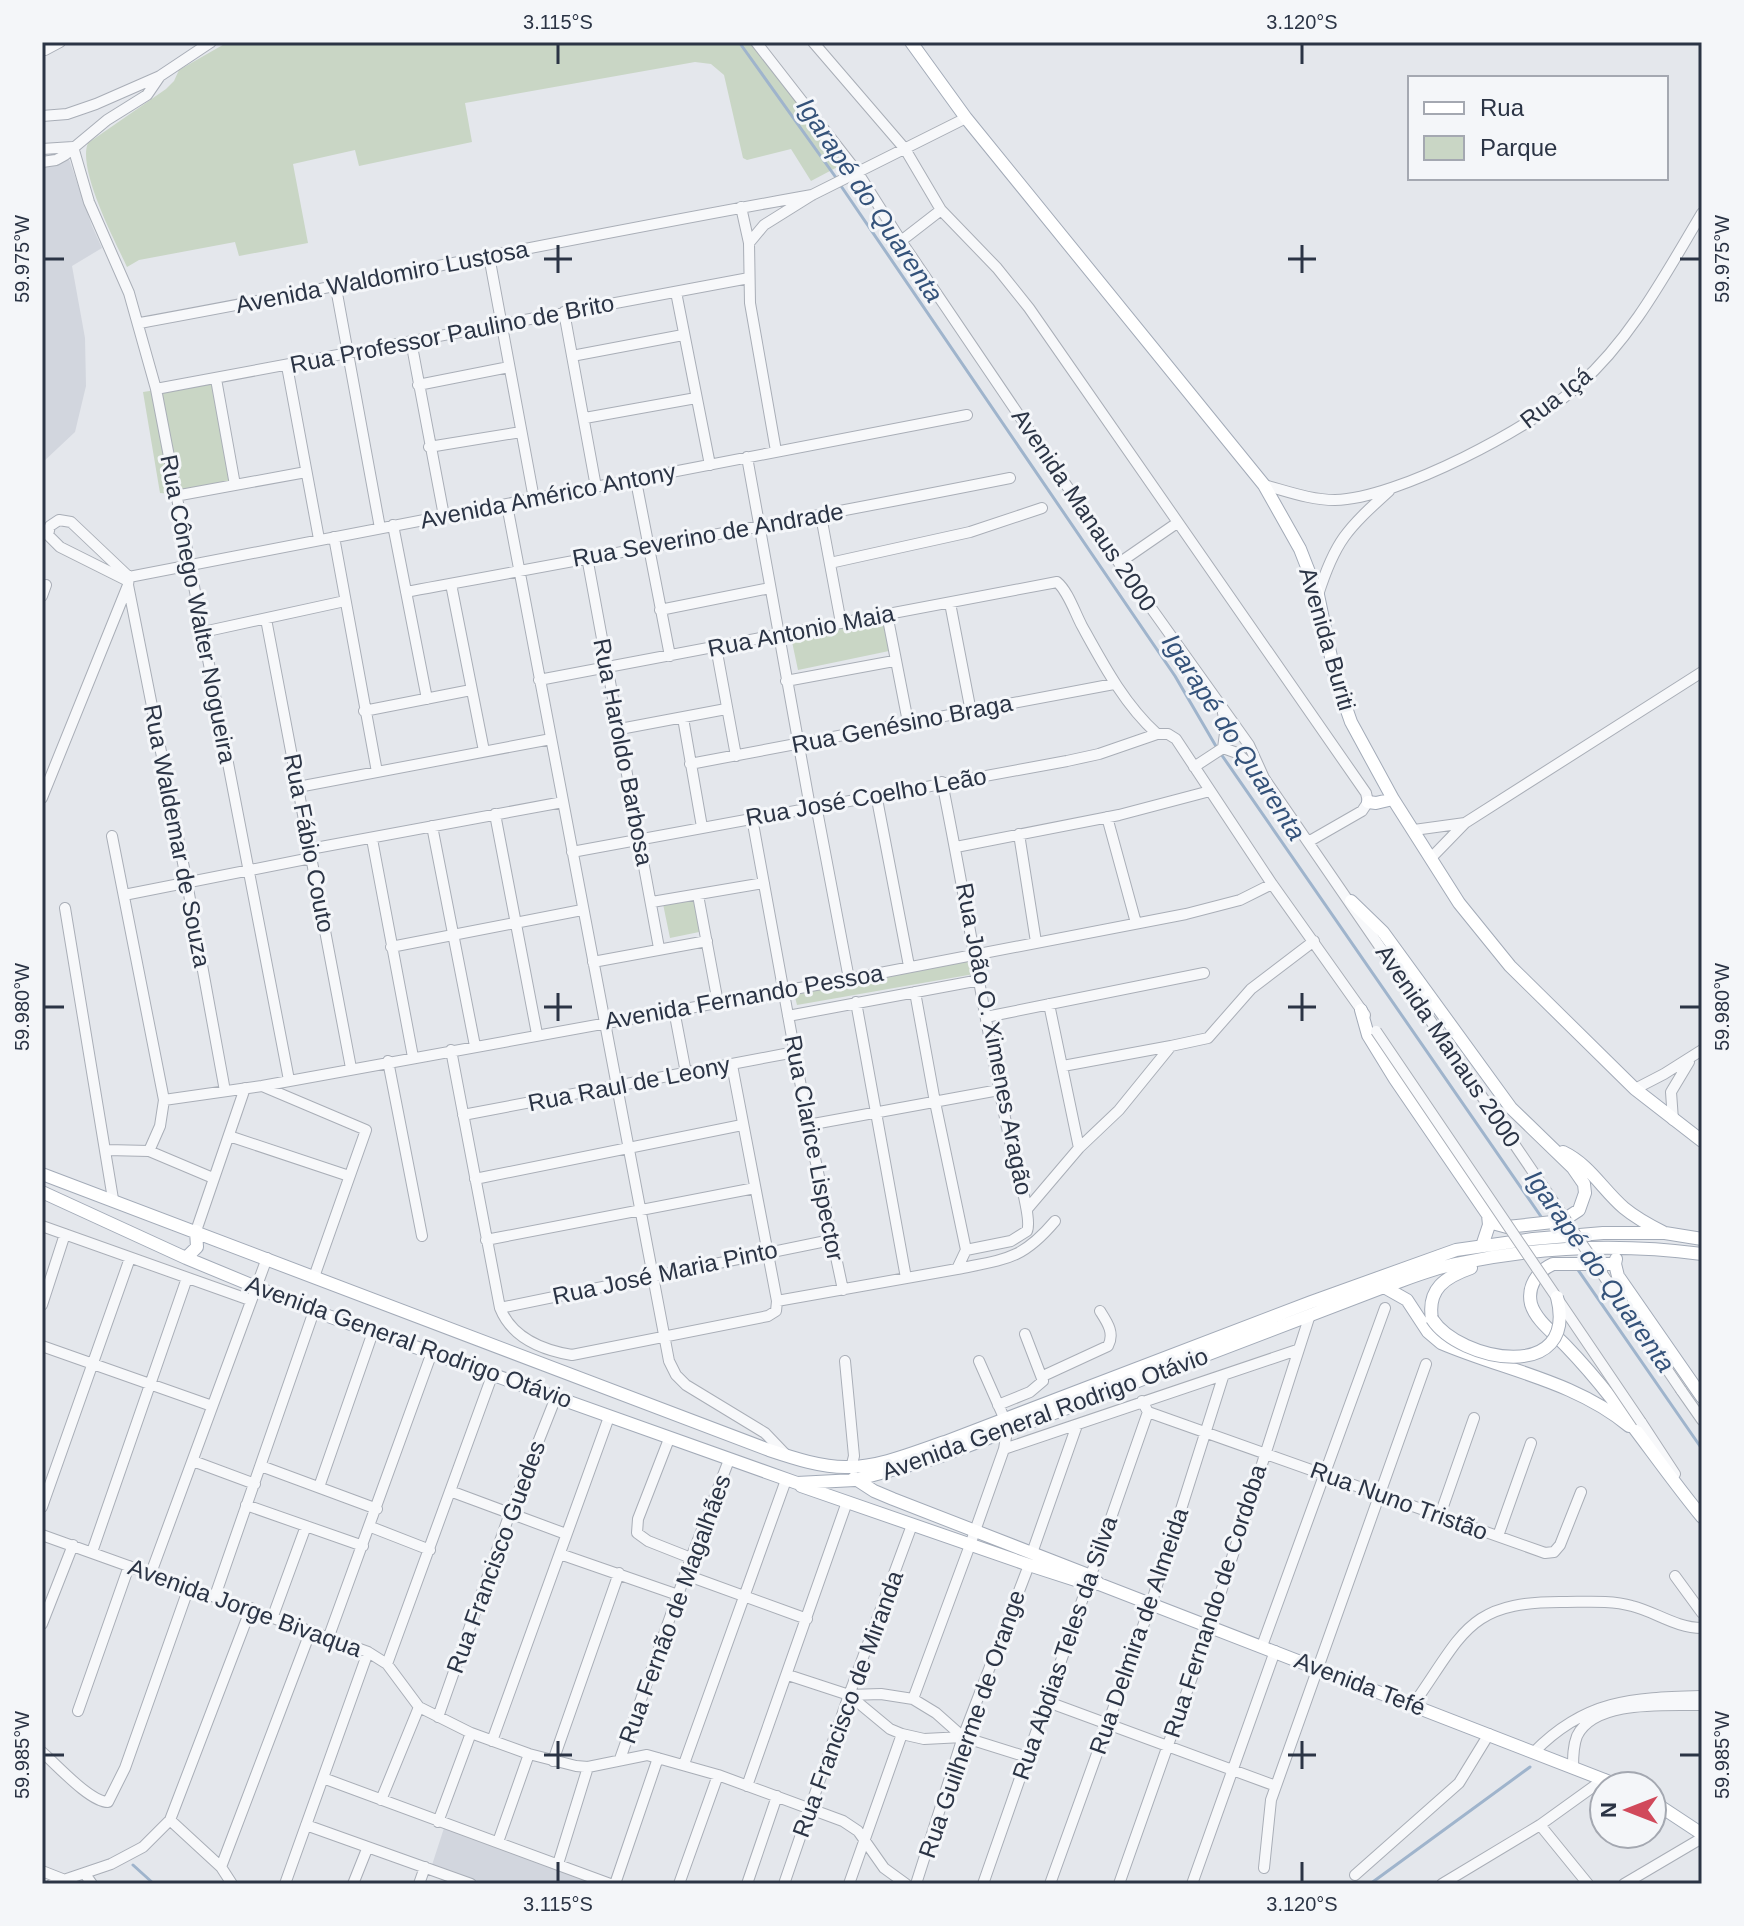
<svg xmlns="http://www.w3.org/2000/svg" width="1744" height="1926" viewBox="0 0 1744 1926" font-family="Helvetica,sans-serif">
	<style>
		.built { fill: #d2d6de }
		.green { fill: #c9d6c5 }
		.lines { fill: none; stroke-linecap: round; stroke-linejoin: round }
		.stream { stroke: #9fb4cc; stroke-width: 3 }
		.minor-casing { stroke: #a9aeb7; stroke-width: 12 }
		.major-casing { stroke: #a3abb8; stroke-width: 14 }
		.minor { stroke: #f7f8fa; stroke-width: 10 }
		.major { stroke: #fff; stroke-width: 12 }
		.minor-bridge-casing { stroke: #a9aeb7; stroke-width: 12; stroke-linecap: butt }
		.major-bridge-casing { stroke: #a3abb8; stroke-width: 14; stroke-linecap: butt }
		.minor-bridge { stroke: #f7f8fa; stroke-width: 10 }
		.major-bridge { stroke: #fff; stroke-width: 12 }
		.ticks { fill: none; stroke: #2b3445; stroke-width: 3 }
		.labels { text-anchor: middle; stroke-width: 6; stroke-linejoin: round; paint-order: stroke }
		.street-label { font-size: 24px; fill: #2b3445; stroke: #f4f6f9 }
		.water-label { font-size: 26px; font-style: italic; fill: #34527a; stroke: #f4f6f9 }
		.neatline { fill: none; stroke: #2b3445; stroke-width: 3 }
		.ticks-label { font-size: 20px; text-anchor: middle; fill: #2b3445 }
	</style>
	<rect width="100%" height="100%" fill="#e4e7ec"/>
	<!-- built -->
	<path class="built" d="M69,159L92,226L102,248L72,266L85,338L86,386L75,432L42,463V167Z
		M444,1828L600,1884H484L432,1865Z"/>
	<!-- green -->
	<path class="green" d="M228,42H750L845,163L811,181L791,149L747,160L743,158L724,75L711,64L695,62L465,103L472,142L359,166L355,150L293,164L308,243L239,256L235,242L139,260L127,267C115,241 77,169 88,143L166,89L174,81L179,70Z
		M214,381L232,483L172,494L160,493L143,392Z
		M882,618L889,651L798,670L791,637Z
		M696,898L704,931L670,938L663,904Z
		M970,959L974,974L797,1005L794,993Z"/>
	<g class="lines">
		<!-- stream -->
		<path class="stream" d="M739,42L837,179
			M841,186L1175,676L1217,748
			M1221,754L1542,1218
			M1576,1267L1702,1449
			M133,1865L154,1884
			M1370,1884L1530,1767"/>
		<defs>
			<path id="minor" d="M756,42L858,173L901,241L1119,563L1249,745L1264,778L1426,1014
				M813,42L905,149L941,210L997,268L1029,308L1366,793L1368,802L1362,811L1308,842
				M45,50L60,42
				M42,116L67,114L96,104L160,76L211,42
				M42,149L73,147L89,202L129,293L156,389L289,1080
				M42,162L56,160L65,155L107,120L147,95L160,76
				M741,207L749,243L750,303L776,451
				M901,241L941,210
				M749,243L764,225L812,195L966,118
				M489,256L534,499
				M336,288L380,528
				M676,292L710,465
				M564,312L596,487
				M140,323C364,282 587,235 812,195
				M411,341L444,516
				M572,356L683,335
				M287,366L319,539
				M216,379L235,485
				M418,385L509,367
				M156,389L749,278
				M585,418L696,398
				M429,447L521,432
				M747,457L810,807
				M636,481L670,656
				M1264,485C1287,491 1310,500 1335,500C1397,499 1533,427 1579,385C1632,338 1666,273 1702,213
				M175,496L306,472
				M507,505L669,1361L676,1375L686,1385L765,1433L787,1456
				M821,516L841,623
				M393,525L427,699
				M334,537L377,772
				M587,557L659,948
				M830,563L970,532L1042,508
				M1119,563L1177,523
				M129,577L967,415
				M128,581L60,547L48,535L50,526L59,520L71,522L129,577L128,585L187,883L225,1091
				M451,584L484,751
				M406,592C607,555 809,518 1010,478
				M1318,595C1335,541 1347,529 1389,491
				M42,596L46,585
				M950,603L971,712
				M660,610L770,588
				M887,614L908,722
				M266,619L351,1068
				M203,632L345,601
				M716,647L736,756
				M539,680L1057,582C1068,591 1075,613 1082,626C1103,664 1124,704 1157,734H1168L1176,739L1272,884L1365,1015
				M786,681L894,661
				M364,711L471,690
				M683,718L702,827
				M620,729L726,709
				M1223,748L1237,753L1260,774
				M690,764L1114,684
				M1194,767L1223,748L1226,726L1223,713
				M942,782C966,900 984,1019 1009,1137C1013,1156 1033,1218 1027,1231L1011,1241L966,1250
				M298,787L551,739
				M876,794L909,966
				M42,798L128,585
				M816,805L849,979
				M495,814L537,1034
				M1107,817L1136,923
				M752,818L808,1125L843,1290
				M432,826L475,1046
				M1414,830L1465,823
				M1019,834L1036,942
				M112,836L164,1100L160,1126L149,1151
				M372,839L413,1057
				M956,847L1119,815L1210,791
				M310,849L563,802
				M572,852L1067,761L1099,754L1157,734
				M1431,858L1465,823L1702,672
				M124,895L311,858
				M698,895L718,1003
				M652,902L764,883
				M65,908L113,1199
				M391,947L582,910
				M593,962L707,941
				M915,992L935,1102L966,1250
				M856,1002L906,1278
				M1049,1004L1079,1148
				M674,1010L686,1073
				M788,1016L980,980
				M986,1017L1204,973
				M451,1050L500,1308C512,1338 542,1350 572,1355L768,1316L776,1311L777,1301L732,1065
				M388,1061L422,1236
				M1063,1066L1171,1046
				M262,1086L366,1130L314,1277
				M1635,1089L1664,1074L1702,1050
				M164,1100L262,1086L849,979L1186,914L1240,900L1272,884
				M463,1115L795,1052
				M1673,1120L1671,1092L1689,1062
				M808,1125L999,1090
				M229,1136L349,1176
				M107,1150L149,1151L213,1178
				M475,1179L742,1125
				M1028,1208L1079,1148L1119,1110L1171,1046L1208,1038L1251,989L1314,941
				M42,1226L250,1300
				M196,1231L245,1088
				M486,1240L755,1188
				M957,1269C1006,1259 1022,1260 1055,1221
				M777,1301L957,1269L966,1250
				M42,1305L65,1234
				M500,1308L831,1240
				M42,1346L212,1406
				M845,1361L854,1456L851,1468
				M979,1361L1005,1420
				M1043,1376L1108,1346C1115,1333 1107,1322 1100,1311
				M1681,1390L1702,1420
				M1142,1401L1148,1412L1545,1553L1554,1552L1560,1545L1581,1492
				M998,1405L1030,1392L1043,1381L1025,1334
				M1641,1422L1675,1474
				M669,1439L638,1519L637,1533L648,1541L691,1558
				M1004,1449L1297,1350
				M193,1461L255,1484
				M261,1466L377,1509
				M319,1487L373,1332
				M450,1491L566,1534
				M246,1505L363,1546
				M42,1507L130,1258
				M1440,1515L1474,1418
				M371,1527L430,1550
				M42,1535L368,1652L387,1664L419,1707L471,1733L529,1754L576,1766L588,1767L647,1755L718,1775L843,1821L858,1831L884,1868L906,1884
				M1498,1536L1531,1443
				M92,1552L187,1278
				M1032,1553L1077,1425
				M560,1554L678,1595
				M151,1573L267,1258
				M686,1575L807,1619
				M1675,1576L1702,1613
				M215,1596L314,1311
				M273,1616L306,1526
				M42,1624L73,1545
				M329,1636L431,1355
				M1262,1646L1385,1308
				M387,1664L492,1376
				M788,1675L849,1695L881,1694L913,1699L936,1713L963,1737
				M849,1695L890,1729L902,1734L924,1739L963,1737L1027,1757
				M913,1699L970,1545L1004,1449L1007,1431
				M1048,1702L1276,1786
				M1413,1705C1464,1633 1467,1601 1564,1602C1586,1602 1611,1600 1632,1606C1656,1612 1676,1628 1702,1628
				M78,1711L129,1566
				M438,1717L510,1513L556,1397
				M492,1741L609,1417
				M42,1752C57,1765 90,1802 108,1802L125,1768L189,1587
				M1534,1752C1586,1699 1632,1698 1702,1696
				M620,1759L691,1558L729,1460
				M553,1761L619,1573
				M684,1764L786,1480
				M1573,1768C1573,1757 1573,1746 1577,1736C1595,1699 1668,1706 1702,1705
				M323,1778L610,1884
				M747,1786L847,1502
				M381,1800L419,1707
				M170,1820L221,1867L232,1884
				M438,1822L471,1733
				M306,1825L471,1884
				M1540,1825L1588,1884
				M498,1842L529,1754
				M558,1864L588,1767
				M221,1867L311,1630
				M1264,1868L1271,1800L1426,1364
				M42,1871L65,1880
				M85,1874L92,1884
				M1355,1875L1459,1783L1489,1734
				M52,1884L111,1864L143,1847L170,1820L251,1608
				M285,1884L368,1652
				M353,1884L367,1849
				M419,1884L425,1867
				M615,1884L658,1758
				M679,1884L718,1775
				M747,1884L777,1796
				M784,1884L849,1695L912,1525
				M849,1884L902,1734
				M916,1884L963,1737L1029,1565
				M983,1884L1148,1412
				M1050,1884L1151,1604L1223,1377
				M1119,1884L1210,1626L1309,1318
				M1192,1884L1275,1651
				M1442,1884L1540,1825L1604,1779
				M1624,1884L1702,1838"/>
			<path id="major" d="M911,42L966,118L1264,485L1300,549L1318,595L1335,676L1351,722L1393,799L1459,903L1510,966L1635,1089L1702,1141
				M1368,802L1376,803L1393,799
				M1351,901L1383,932L1511,1108L1573,1168L1584,1184L1585,1193L1579,1210L1562,1221L1507,1227L1496,1224L1488,1215
				M1361,1010L1368,1035L1395,1079L1488,1215L1489,1225L1482,1246
				M1563,1152C1590,1165 1602,1189 1624,1208C1636,1218 1649,1225 1663,1232
				M42,1174L769,1450C793,1458 823,1468 849,1467C880,1467 915,1452 945,1442L1311,1302L1456,1250L1533,1239L1603,1233H1665L1702,1239
				M42,1192L186,1258L314,1311L797,1483L855,1480L936,1458L1384,1287C1407,1279 1431,1269 1455,1264C1535,1247 1621,1243 1702,1254
				M186,1258L197,1247L196,1231
				M1616,1259L1615,1264L1618,1276L1702,1397
				M1615,1264H1553C1537,1271 1527,1287 1531,1304C1536,1321 1555,1334 1567,1347C1618,1400 1656,1461 1702,1517
				M1384,1287L1407,1300L1428,1332L1441,1343C1504,1370 1575,1381 1629,1426
				M1432,1319C1427,1289 1445,1277 1471,1268
				M854,1478L874,1491L893,1499L1091,1576L1099,1584
				M801,1486L1029,1565L1088,1584H1099L1620,1786
				M1652,1801L1702,1834"/>
		</defs>
		<!-- minor casing -->
		<use href="#minor" class="minor-casing"/>
		<!-- major casing -->
		<use href="#major" class="major-casing"/>
		<!-- minor -->
		<use href="#minor" class="minor"/>
		<!-- major -->
		<use href="#major" class="major"/>
		<defs>
			<path id="minor-bridge" d="M1426,1014L1681,1390
				M1376,1031L1641,1422"/>
			<path id="major-bridge" d="M1432,1319C1460,1362 1579,1384 1557,1297"/>
		</defs>
		<!-- minor-bridge casing -->
		<use href="#minor-bridge" class="minor-bridge-casing"/>
		<!-- major-bridge casing -->
		<use href="#major-bridge" class="major-bridge-casing"/>
		<!-- minor-bridge -->
		<use href="#minor-bridge" class="minor-bridge"/>
		<!-- major-bridge -->
		<use href="#major-bridge" class="major-bridge"/>
	</g>
	<!-- ticks -->
	<path class="ticks" d="M558,44V64M1302,44V64M558,245V273M1302,245V273M44,259H64M544,259H572M1288,259H1316M1680,259H1700M558,993V1021M1302,993V1021M44,1007H64M544,1007H572M1288,1007H1316M1680,1007H1700M558,1741V1769M1302,1741V1769M44,1755H64M544,1755H572M1288,1755H1316M1680,1755H1700M558,1862V1882M1302,1862V1882"/>
	<g class="labels">
		<!-- street labels -->
		<g class="street-label">
			<text transform="translate(382 277) rotate(-11)" y="8">Avenida Waldomiro Lustosa</text>
			<text transform="translate(452 334) rotate(-11)" y="8">Rua Professor Paulino de Brito</text>
			<text transform="translate(1556 398) rotate(-38)" y="8">Rua Içá</text>
			<text transform="translate(548 496) rotate(-11)" y="8">Avenida Américo Antony</text>
			<text transform="translate(1084 510) rotate(56)" y="8">Avenida Manaus 2000</text>
			<text transform="translate(708 535) rotate(-10)" y="8">Rua Severino de Andrade</text>
			<text transform="translate(198 609) rotate(79)" y="8">Rua Cônego Walter Nogueira</text>
			<text transform="translate(801 631) rotate(-11)" y="8">Rua Antonio Maia</text>
			<text transform="translate(1327 639) rotate(74)" y="8">Avenida Buriti</text>
			<text transform="translate(902 724) rotate(-11)" y="8">Rua Genésino Braga</text>
			<text transform="translate(623 752) rotate(79)" y="8">Rua Haroldo Barbosa</text>
			<text transform="translate(866 797) rotate(-10)" y="8">Rua José Coelho Leão</text>
			<text transform="translate(177 836) rotate(79)" y="8">Rua Waldemar de Souza</text>
			<text transform="translate(309 843) rotate(79)" y="8">Rua Fábio Couto</text>
			<text transform="translate(744 997) rotate(-10)" y="8">Avenida Fernando Pessoa</text>
			<text transform="translate(994 1039) rotate(79)" y="8">Rua João O. Ximenes Aragão</text>
			<text transform="translate(1448 1046) rotate(56)" y="8">Avenida Manaus 2000</text>
			<text transform="translate(629 1084) rotate(-11)" y="8">Rua Raul de Leony</text>
			<text transform="translate(814 1148) rotate(79)" y="8">Rua Clarice Lispector</text>
			<text transform="translate(665 1273) rotate(-12)" y="8">Rua José Maria Pinto</text>
			<text transform="translate(409 1342) rotate(20)" y="8">Avenida General Rodrigo Otávio</text>
			<text transform="translate(1045 1414) rotate(-20)" y="8">Avenida General Rodrigo Otávio</text>
			<text transform="translate(1399 1501) rotate(20)" y="8">Rua Nuno Tristão</text>
			<text transform="translate(496 1557) rotate(-70)" y="8">Rua Francisco Guedes</text>
			<text transform="translate(1215 1601) rotate(-72)" y="8">Rua Fernando de Cordoba</text>
			<text transform="translate(245 1608) rotate(20)" y="8">Avenida Jorge Bivaqua</text>
			<text transform="translate(675 1609) rotate(-70)" y="8">Rua Fernão de Magalhães</text>
			<text transform="translate(1139 1631) rotate(-71)" y="8">Rua Delmira de Almeida</text>
			<text transform="translate(1065 1648) rotate(-71)" y="8">Rua Abdias Teles da Silva</text>
			<text transform="translate(1360 1684) rotate(21)" y="8">Avenida Tefé</text>
			<text transform="translate(848 1704) rotate(-70)" y="8">Rua Francisco de Miranda</text>
			<text transform="translate(972 1724) rotate(-71)" y="8">Rua Guilherme de Orange</text>
		</g>
		<!-- water labels -->
		<g class="water-label">
			<text transform="translate(870 200) rotate(56)" y="9">Igarapé do Quarenta</text>
			<text transform="translate(1234 737) rotate(57)" y="9">Igarapé do Quarenta</text>
			<text transform="translate(1600 1271) rotate(55)" y="9">Igarapé do Quarenta</text>
		</g>
	</g>
	<!-- border -->
	<rect width="1744" height="1926" fill="none" stroke="#f4f6f9" stroke-width="88"/>
	<!-- legend -->
	<rect x="1408" y="76" width="260" height="104" fill="#f4f6f9" stroke="#a4a8b1" stroke-width="2"/>
	<rect x="1424" y="102" width="40" height="12" fill="#ffffff" stroke="#a4a8b1" stroke-width="2"/>
	<text x="1480" y="116" font-size="24" fill="#2b3445">Rua</text>
	<rect x="1424" y="136" width="40" height="24" fill="#c9d6c5" stroke="#a4a8b1" stroke-width="2"/>
	<text x="1480" y="156" font-size="24" fill="#2b3445">Parque</text>
	<!-- north arrow -->
	<g transform="translate(1628 1810) rotate(270)"><circle r="38" fill="#f4f6f9" stroke="#a4a8b1" stroke-width="2"/>
	<path d="M0-6L14 30L0 20L-14 30Z" fill="#d1495b"/>
	<text y="-12" font-size="22" font-weight="bold" text-anchor="middle" fill="#2b3445">N</text>
	</g>
	<rect x="44" y="44" width="1656" height="1838" class="neatline"/>
	<g class="ticks-label">
		<text x="558" y="29">3.115°S</text>
		<text x="1302" y="29">3.120°S</text>
		<text transform="translate(1722 259) rotate(-90)" y="7">59.975°W</text>
		<text transform="translate(22 259) rotate(-90)" y="7">59.975°W</text>
		<text transform="translate(1722 1007) rotate(-90)" y="7">59.980°W</text>
		<text transform="translate(22 1007) rotate(-90)" y="7">59.980°W</text>
		<text transform="translate(1722 1755) rotate(-90)" y="7">59.985°W</text>
		<text transform="translate(22 1755) rotate(-90)" y="7">59.985°W</text>
		<text x="558" y="1911">3.115°S</text>
		<text x="1302" y="1911">3.120°S</text>
	</g>
</svg>
